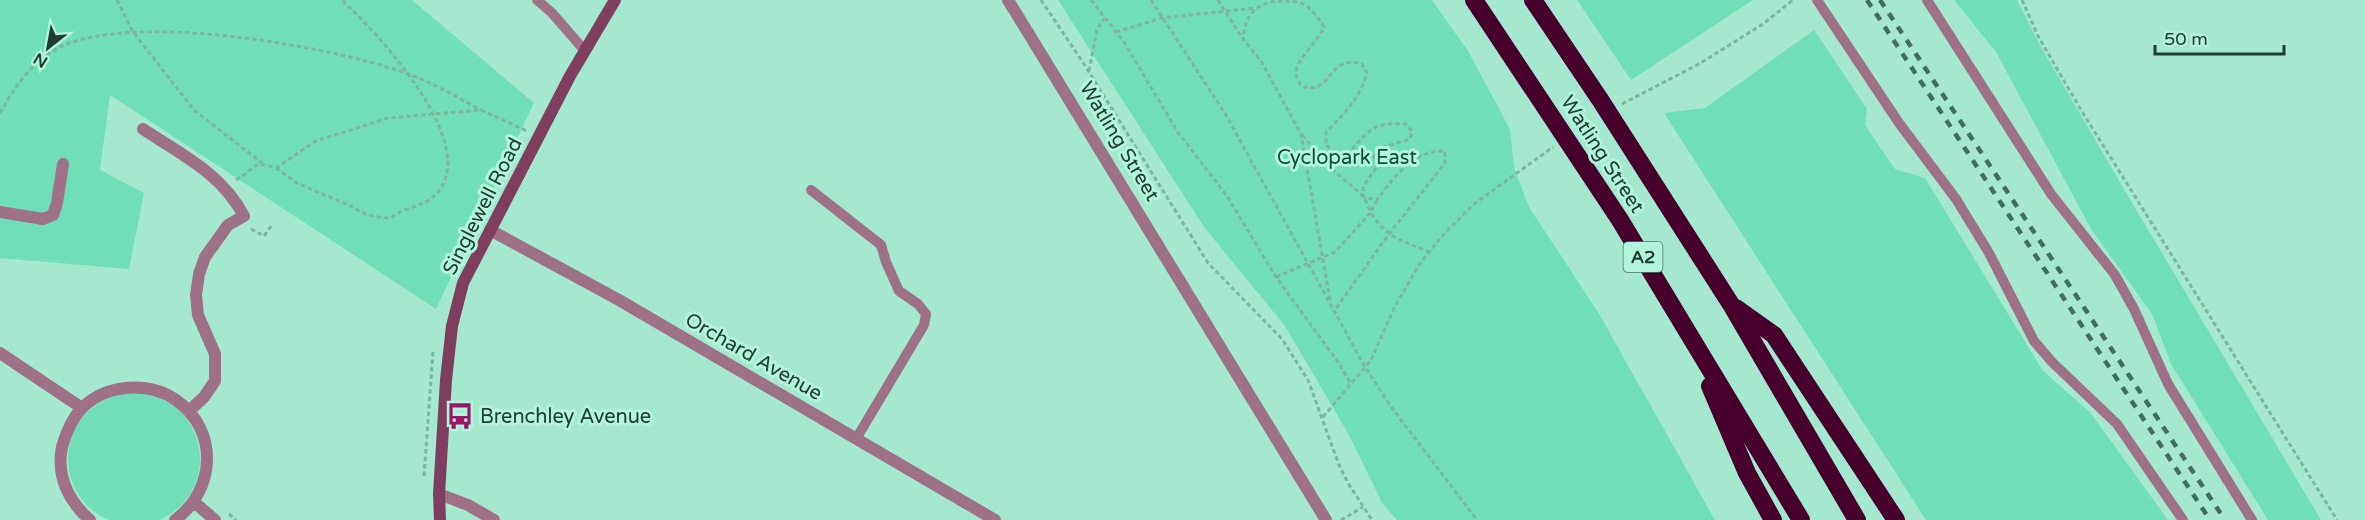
<svg xmlns="http://www.w3.org/2000/svg" width="2365" height="520" viewBox="0 0 2365 520" font-family="'Varela Round',sans-serif">
	<style>
		.green { fill: #71deba }
		.lines { fill: none; stroke-linecap: round; stroke-linejoin: round }
		.path { stroke: #7db5a0; stroke-width: 3; stroke-dasharray: 4.5 3; stroke-linecap: butt }
		.lane { stroke: #9e7186; stroke-width: 10 }
		.street { stroke: #9e7186; stroke-width: 12 }
		.secondary { stroke: #7e3f5f; stroke-width: 12 }
		.highway { stroke: #46002b; stroke-width: 18 }
		.rail { stroke: #456d5e; stroke-width: 4.5; stroke-dasharray: 8 8; stroke-linecap: butt }
		.labels { text-anchor: middle; stroke-width: 6; stroke-linejoin: round; paint-order: stroke }
		.shield { fill: #b1f6dc; stroke: #4c7466; stroke-width: 1.5 }
		.shield-label { font-size: 18px; font-weight: bold; fill: #213d33 }
		.street-label { font-size: 20px; fill: #213d33; stroke: #b1f6dc }
		.park-label { font-size: 20px; fill: #0f4d3c; stroke: #b1f6dc }
		.poi-label { font-size: 20px; fill: #213d33; stroke: #b1f6dc; text-anchor: start }
	</style>
	<rect width="100%" height="100%" fill="#a4e9cf"/>
	<!-- green -->
	<path class="green" d="M0,0H412L534,103L436,309L110,95L100,170L144,193L129,269L0,258Z
		M1058,0H1432L1468,51L1510,129L1514,168L1529,207L1598,312L1715,520H1397L1382,503L1349,435L1285,326L1204,227Z
		M1577,0H1753L1631,80Z
		M1954,0H2017L2041,47L2131,201L2321,520H2268L2171,364L2152,314L2091,229L1996,52Z
		M1814,30L1867,109L1865,125L1895,169L1925,178L2043,371L2090,412L2168,520H1926L1664,113L1705,108Z
		M68 459a66 66 0 1 1 132 0a66 66 0 1 1-132 0Z"/>
	<g class="lines">
		<!-- path -->
		<path class="path" d="M117,0L133,32L194,110L262,163
			M1041,0L1084,64L1208,263L1282,339L1308,380L1339,465L1348,483L1372,520
			M1091,0L1124,42L1177,131L1227,196L1276,277L1338,362L1351,384
			M1151,0L1226,115L1365,367L1392,408L1477,520
			M1218,0L1242,38
			M2022,0L2038,36L2081,110L2337,520
			M1116,32L1162,18L1255,8
			M1089,71L1097,29L1104,19
			M1622,104L1699,64L1763,24L1793,0
			M0,113C13,89 34,59 60,47C134,12 322,45 400,71C428,80 455,96 481,110
			M1581,128L1593,121
			M276,168L297,183L353,207C364,215 377,218 391,218C408,204 427,209 441,188C474,136 377,33 342,0
			M236,180C256,169 251,159 276,168L316,141L388,118L481,110L527,131
			M1377,200L1371,212C1385,238 1404,241 1429,252
			M251,229L264,236L272,225
			M1276,277L1335,252L1371,212L1364,197L1331,168L1302,135
			M1330,300L1301,134L1261,61L1243,39C1245,12 1259,0 1287,1C1291,2 1297,1 1301,3C1310,6 1319,19 1324,27C1319,40 1295,61 1296,73C1296,77 1299,82 1301,86C1333,97 1326,54 1362,64L1367,73C1360,98 1344,114 1326,132V145L1338,154L1348,153C1371,130 1371,122 1406,124L1412,131L1410,139L1381,148L1374,156L1378,165L1363,187L1364,197L1377,200C1394,177 1413,150 1445,151V163L1386,238L1335,310
			M1323,417L1371,360L1395,306L1419,265L1442,236L1474,204L1553,147
			M424,476L433,352
			M229,514L236,520
			M1341,520L1363,507"/>
		<!-- lane -->
		<path class="lane" d="M537,0L552,13L585,51
			M1817,0L1899,123L1956,199L1989,253L2034,341L2052,362L2117,424L2183,520
			M1927,0L2051,194L2115,275L2134,309L2168,384L2252,520
			M811,190L881,245L886,262L899,291L918,304L926,314L924,325L856,439"/>
		<!-- street -->
		<path class="street" d="M1008,0L1326,520
			M143,129C182,155 221,173 244,216L228,225L205,257L199,274L196,295L198,315L215,354V381L204,397L189,411
			M0,212L43,219L53,215L57,203L63,164
			M490,230L619,300L995,520
			M0,353L82,408
			M439,494L468,505L494,520
			M194,502L215,520
			M90,520C69,502 56,476 62,447C66,433 72,418 83,407C107,384 149,381 176,400C219,430 216,490 175,520"/>
		<!-- secondary -->
		<path class="secondary" d="M440,520L439,494L446,380L452,326L463,283L570,76L615,0"/>
		<!-- highway -->
		<path class="highway" d="M1474,0L1620,220L1801,520
			M1533,0L1601,101L1732,306L1857,520
			M1736,308L1774,335L1896,520
			M1710,386L1747,473L1773,520"/>
		<!-- rail -->
		<path class="rail" d="M1867,0L2210,520
			M1880,0L2225,520"/>
	</g>
	<!-- icons -->
	<defs>
		<symbol id="bus-bare" viewBox="-9 -9 18 18"><path d="M-5-6H5V4H4V6H2V4H-2V6H-4V4H-5ZM-3.5-4V0h7V-4ZM-3.5 1.2v1.5H-2V1.2ZM2 1.2v1.5H3.5V1.2Z" fill="#9b1567" stroke="#b1f6dc" stroke-width="2.5" paint-order="stroke"/></symbol>
	</defs>
	<g fill-rule="evenodd">
		<use href="#bus-bare" x="441" y="397" width="38" height="38"/>
	</g>
	<g class="labels">
		<!-- shield labels -->
		<rect class="shield" x="1623.5" y="242" width="39" height="30" rx="4.5"/>
		<g class="shield-label">
			<text x="1643" y="263">A2</text>
		</g>
		<!-- street labels -->
		<g class="street-label">
			<text transform="translate(1120 141) rotate(59)" y="7">Watling Street</text>
			<text transform="translate(1603 154) rotate(57)" y="7">Watling Street</text>
			<text transform="translate(482 206) rotate(-63)" y="7">Singlewell Road</text>
			<text transform="translate(754 356) rotate(30)" y="7">Orchard Avenue</text>
		</g>
		<!-- park labels -->
		<g class="park-label">
			<text x="1347" y="164">Cyclopark East</text>
		</g>
		<!-- poi labels -->
		<g class="poi-label">
			<text x="480" y="423">Brenchley Avenue</text>
		</g>
	</g>
	<!-- north arrow -->
	<g transform="translate(48 48) rotate(211)" stroke="#b1f6dc" stroke-width="4.5" paint-order="stroke">
	<path d="M0-4.5L10 22L0 15L-10 22Z" fill="#213d33"/>
	<text y="-9" font-size="16" font-weight="bold" text-anchor="middle" fill="#213d33">N</text>
	</g>
	<!-- scale -->
	<path d="M2155 45v9h129v-9" fill="none" stroke="#213d33" stroke-width="3"/>
	<text x="2164" y="45" font-size="18" fill="#213d33" stroke="#b1f6dc" stroke-width="4.5" paint-order="stroke">50 m</text>
</svg>
